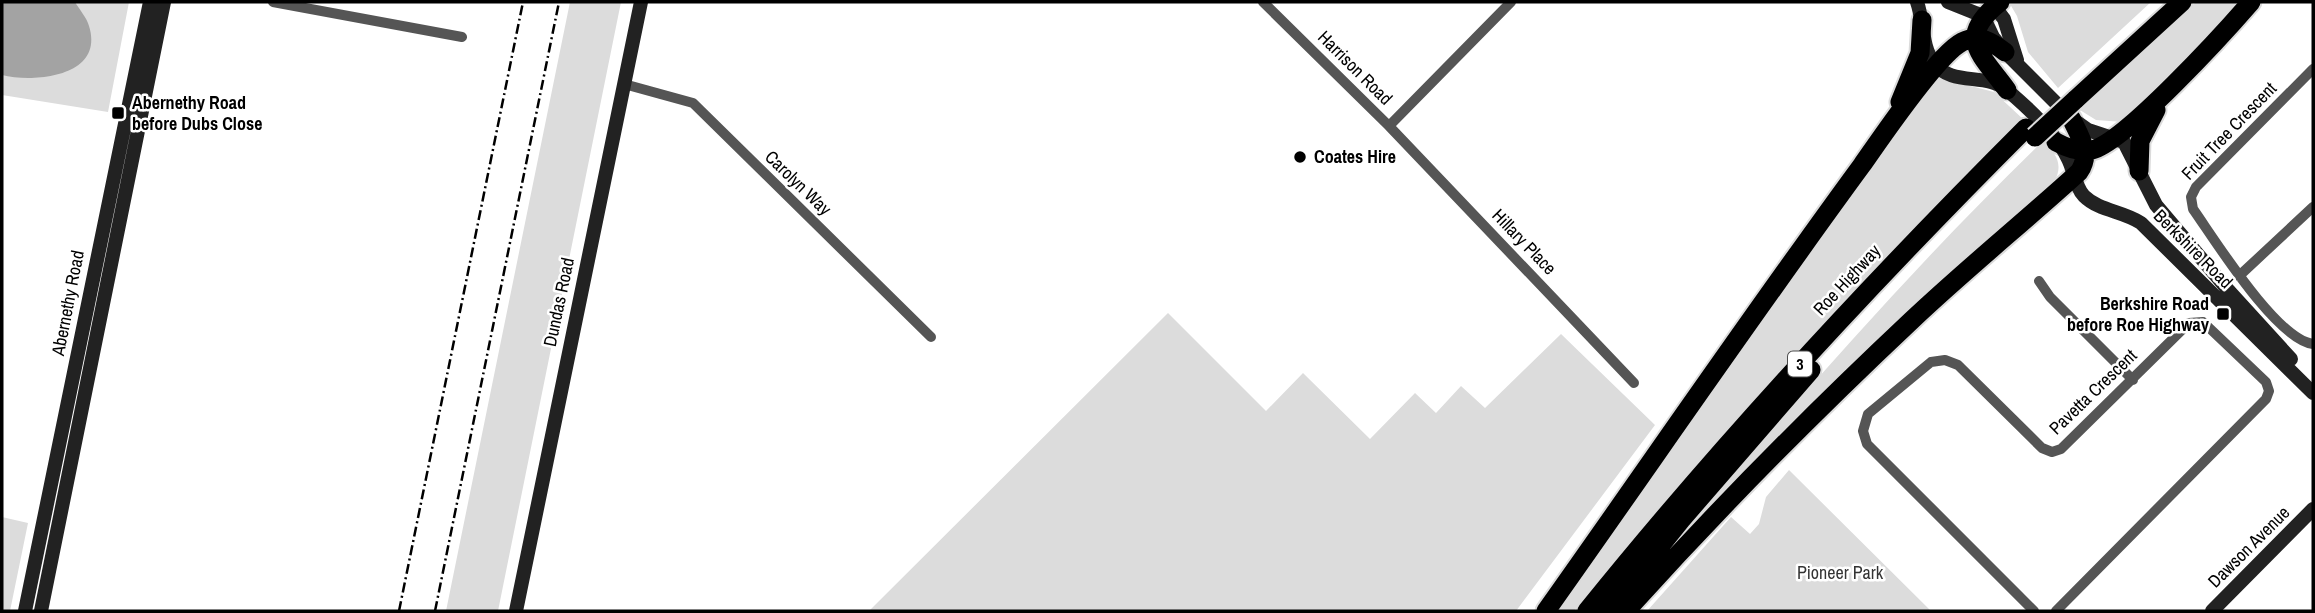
<svg xmlns="http://www.w3.org/2000/svg" width="2315" height="613" viewBox="0 0 2315 613" font-family="'Archivo Narrow',sans-serif">
	<style>
		.green { fill: #dcdcdc }
		.water { fill: #a3a3a3 }
		.lines { fill: none; stroke-linecap: round; stroke-linejoin: round }
		.highway-casing { stroke: #dbdbdb; stroke-width: 23 }
		.street { stroke: #555; stroke-width: 10 }
		.secondary { stroke: #222; stroke-width: 14 }
		.highway { stroke: #000; stroke-width: 19 }
		.rail { stroke: #000; stroke-width: 2.5; stroke-dasharray: 10 3.5 2 3.5; stroke-linecap: butt }
		.highway-bridge-casing { stroke: #dbdbdb; stroke-width: 23; stroke-linecap: butt }
		.highway-bridge { stroke: #000; stroke-width: 19 }
		.poi-dot { fill: #000; stroke: #fff; stroke-width: 2.5 }
		.labels { text-anchor: middle; stroke-width: 5; stroke-linejoin: round; paint-order: stroke }
		.shield { fill: #fff; stroke: #4c4c4c; stroke-width: 2 }
		.shield-label { font-size: 16px; font-weight: bold; fill: #000 }
		.street-label { font-size: 18px; fill: #000; stroke: #fff }
		.poi-label { font-size: 18px; font-weight: bold; fill: #000; stroke: #fff; text-anchor: start }
		.park-label { font-size: 18px; fill: #333; stroke: #fff }
	</style>
	<rect width="100%" height="100%" fill="#fff"/>
	<!-- green -->
	<path class="green" d="M2,2H129L108,112L2,95Z
		M570,2H621L498,611H446Z
		M2013,2H2151L2058,88L2028,52L2017,16L2010,4Z
		M2196,2H2241L2123,122L2096,120L2080,110L2160,32Z
		M1936,77L1994,92L2024,120C1864,274 1714,438 1574,611H1551Z
		M2044,140C2056,154 2064,165 2054,182L1649,573C1777,424 1903,276 2044,140Z
		M1168,313L1266,411L1303,373L1370,439L1415,393L1436,413L1461,386L1485,408L1561,334L1655,425L1516,611H869Z
		M1789,470L1931,611H1647L1731,517L1750,534L1759,524L1766,497Z
		M2,517L28,523L10,611H2Z"/>
	<!-- water -->
	<path class="water" d="M2,2H75C79,9 87,18 89,26C105,77 34,83 2,75Z"/>
	<g class="lines">
		<defs>
			<path id="highway" d="M2000,2C1955,38 1981,54 2007,90
				M2075,100L2182,2
				M1900,102L1920,53L1922,20
				M2056,142C2067,148 2079,153 2092,150C2125,142 2225,32 2251,2
				M2139,171L2140,141L2156,110
				M1546,611C1651,463 1754,312 1862,165C1881,138 1937,55 1962,42C1979,33 1992,42 2005,52
				M1587,611C1724,441 1872,282 2026,128
				M1608,611L1681,520L1811,370
				M1626,611C1717,510 1813,413 1912,320C1966,269 2024,222 2079,172C2092,153 2080,137 2071,118"/>
		</defs>
		<!-- highway casing -->
		<use href="#highway" class="highway-casing"/>
		<!-- street -->
		<path class="street" d="M273,2L462,37
			M1263,2L1389,126L1511,2
			M2313,69L2196,187L2191,197L2193,209C2215,240 2276,339 2313,344
			M624,84L693,103L931,337
			M1389,126L1634,383
			M2239,276L2313,207
			M2039,281L2050,297L2133,380
			M2034,611L1867,444L1863,431L1868,414L1931,362L1945,360L1958,365L2042,448L2052,452L2061,449L2189,323L2203,322L2266,382L2269,391L2266,399L2056,611"/>
		<!-- secondary -->
		<path class="secondary" d="M1917,2C1924,21 1921,46 1934,63C1952,87 1986,72 2007,90C2027,107 2056,134 2067,157C2074,169 2075,187 2084,196C2099,211 2123,211 2141,223L2313,393
			M1948,2L1983,16L1993,37L2005,52L2071,118L2088,130L2124,142L2156,205L2229,291L2291,359
			M1991,2L2004,19L2017,60
			M25,611L150,2
			M41,611L164,2
			M516,611L641,2
			M2212,611L2313,509"/>
		<!-- highway -->
		<use href="#highway" class="highway"/>
		<!-- rail -->
		<path class="rail" d="M399,611L523,2
			M435,611L559,2"/>
		<defs>
			<path id="highway-bridge" d="M2035,137L2075,100"/>
		</defs>
		<!-- highway-bridge casing -->
		<use href="#highway-bridge" class="highway-bridge-casing"/>
		<!-- highway-bridge -->
		<use href="#highway-bridge" class="highway-bridge"/>
	</g>
	<!-- markers -->
	<g class="poi-dot">
		<rect x="111" y="106" width="14" height="14" rx="3.5"/>
		<circle cx="1300" cy="157" r="7"/>
		<rect x="2216" y="307" width="14" height="14" rx="3.5"/>
	</g>
	<g class="labels">
		<!-- shield labels -->
		<rect class="shield" x="1788" y="351.5" width="24" height="25" rx="5"/>
		<g class="shield-label">
			<text x="1800" y="370">3</text>
		</g>
		<!-- street labels -->
		<g class="street-label">
			<text transform="translate(1355 68) rotate(45)" y="6">Harrison Road</text>
			<text transform="translate(2229 131) rotate(-46)" y="6">Fruit Tree Crescent</text>
			<text transform="translate(798 183) rotate(44)" y="6">Carolyn Way</text>
			<text transform="translate(1524 242) rotate(46)" y="6">Hillary Place</text>
			<text transform="translate(2193 249) rotate(45)" y="6">Berkshire Road</text>
			<text transform="translate(1847 280) rotate(-47)" y="6">Roe Highway</text>
			<text transform="translate(559 302) rotate(-78)" y="6">Dundas Road</text>
			<text transform="translate(68 303) rotate(-79)" y="6">Abernethy Road</text>
			<text transform="translate(2093 392) rotate(-44)" y="6">Pavetta Crescent</text>
			<text transform="translate(2249 547) rotate(-45)" y="6">Dawson Avenue</text>
		</g>
		<!-- poi labels -->
		<g class="poi-label">
			<text x="132" y="109">Abernethy Road<tspan x="132" dy="21">before Dubs Close</tspan></text>
			<text x="1314" y="163">Coates Hire</text>
			<text x="2209" y="310" text-anchor="end">Berkshire Road<tspan x="2209" dy="21">before Roe Highway</tspan></text>
		</g>
		<!-- park labels -->
		<g class="park-label">
			<text x="1840" y="579">Pioneer Park</text>
		</g>
	</g>
	<!-- border -->
	<rect width="2315" height="613" fill="none" stroke="#000000" stroke-width="7"/>
</svg>
